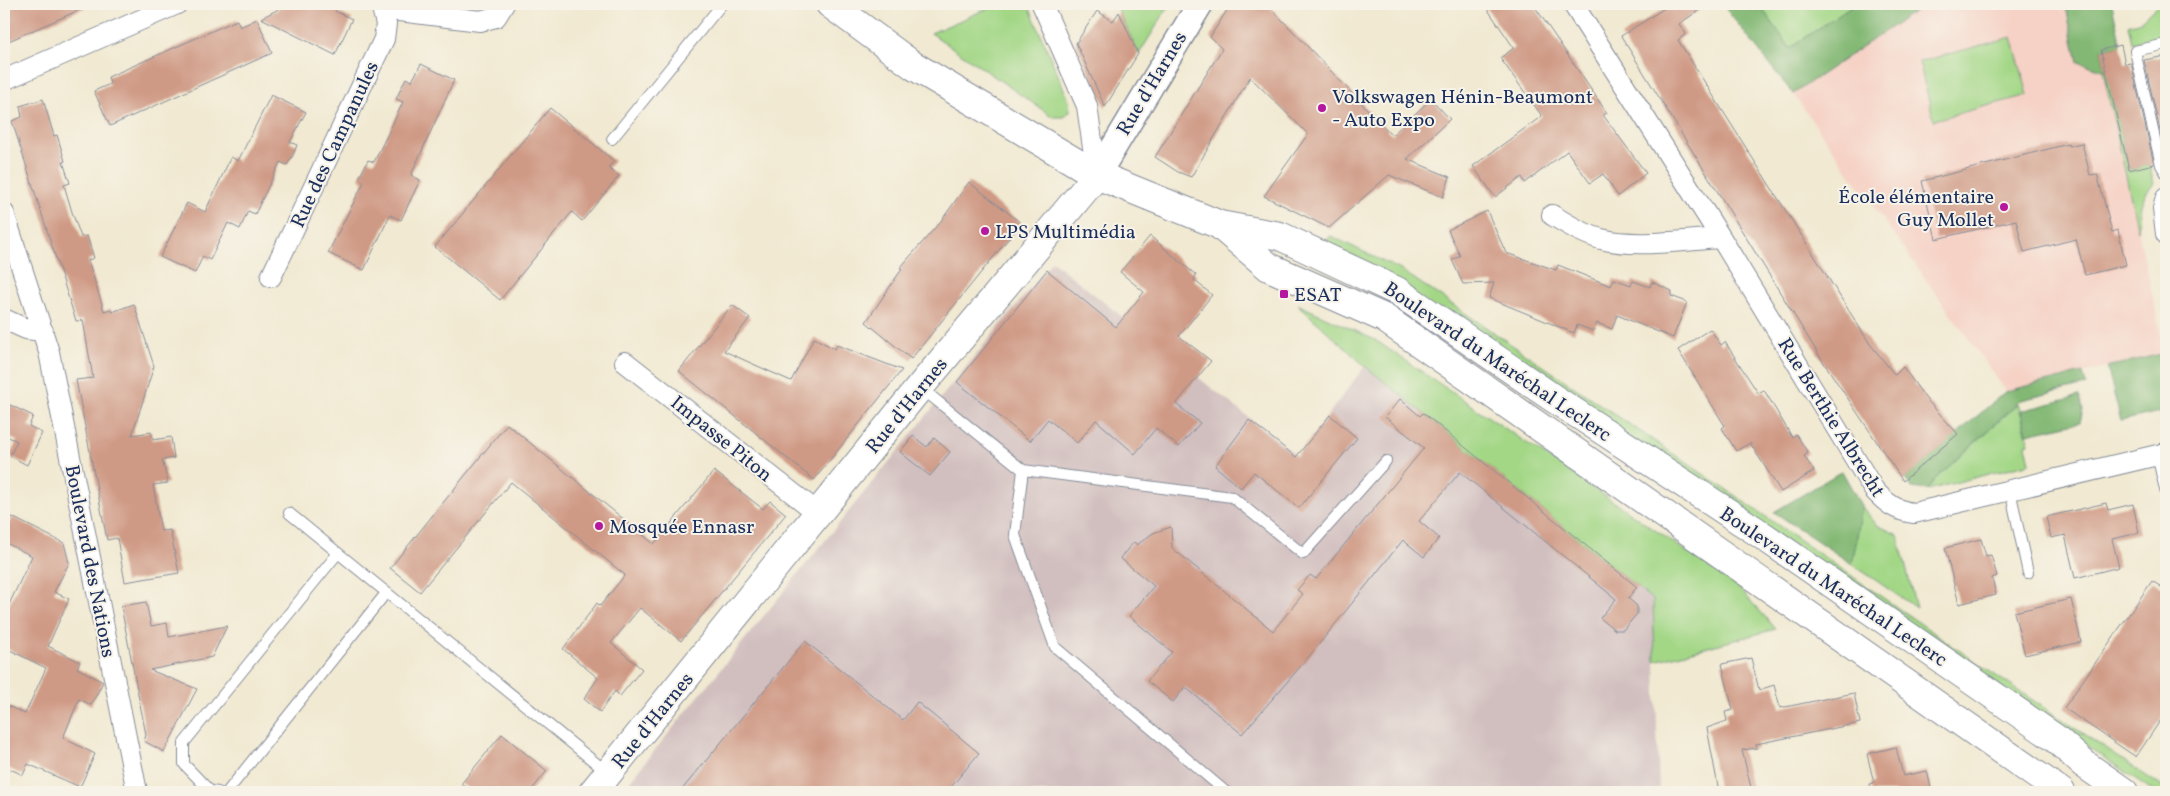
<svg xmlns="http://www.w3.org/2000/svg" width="2170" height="796" viewBox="0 0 2170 796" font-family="Vollkorn,serif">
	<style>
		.built { fill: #f6d1c5 }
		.industrial { fill: #d1bfbf }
		.green { fill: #a3d786; stroke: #5f8372 }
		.forest { fill: #82b873; stroke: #4e7468 }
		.building { fill: #cf9a85 }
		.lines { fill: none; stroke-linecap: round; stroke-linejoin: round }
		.service-casing { stroke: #868c98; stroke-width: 12 }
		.minor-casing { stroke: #868c98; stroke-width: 22 }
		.tertiary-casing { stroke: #868c98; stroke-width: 28 }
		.secondary-casing { stroke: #868c98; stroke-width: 30 }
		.service { stroke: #fff; stroke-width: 10 }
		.minor { stroke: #fff; stroke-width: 20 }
		.tertiary { stroke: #fff; stroke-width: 25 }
		.secondary { stroke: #fff; stroke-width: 28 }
		.poi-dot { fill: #b5179e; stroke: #f7f3e8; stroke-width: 2 }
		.labels { text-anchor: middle; stroke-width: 4; stroke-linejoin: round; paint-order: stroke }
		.street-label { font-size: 20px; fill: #1b2f5e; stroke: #f7f3e8 }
		.poi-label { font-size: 20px; fill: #1b2f5e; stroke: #f7f3e8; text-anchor: start }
	</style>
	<rect width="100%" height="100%" fill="#f7f3e8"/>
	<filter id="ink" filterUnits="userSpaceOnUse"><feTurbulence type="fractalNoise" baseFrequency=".02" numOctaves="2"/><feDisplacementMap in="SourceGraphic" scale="10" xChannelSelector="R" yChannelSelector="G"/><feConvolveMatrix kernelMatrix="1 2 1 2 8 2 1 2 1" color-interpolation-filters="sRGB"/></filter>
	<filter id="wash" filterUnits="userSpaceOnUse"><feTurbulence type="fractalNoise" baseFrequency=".0096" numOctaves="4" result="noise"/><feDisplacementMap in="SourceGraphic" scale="20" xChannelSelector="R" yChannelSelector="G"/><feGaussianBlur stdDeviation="1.12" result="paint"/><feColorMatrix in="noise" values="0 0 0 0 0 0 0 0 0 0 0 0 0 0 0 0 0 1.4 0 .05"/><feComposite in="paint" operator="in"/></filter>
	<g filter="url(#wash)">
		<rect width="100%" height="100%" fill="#f1e9d1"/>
		<!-- built -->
		<path class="built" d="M1925,4H2088L2165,353L2006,391L1793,94Z"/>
		<!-- industrial -->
		<path class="industrial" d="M1052,261L1297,456L1365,366L1653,600L1659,792H621Z"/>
		<!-- green -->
		<path class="green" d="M998,4H1028L1069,101L1070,111L1064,117H1053L931,33Z
			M1115,4H1170L1139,54Z
			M1759,4H1854L1790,48Z
			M2159,4H2166V35L2132,43L2128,25L2141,21Z
			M2012,37L2028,95L1934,120L1919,62Z
			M2103,71H2106L2129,170L2149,165L2154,184C2139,199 2140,210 2138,231Z
			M1331,236L1401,270L1743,501L1986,669L2166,789V792H2155L1980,674L1324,242Z
			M1297,304L1375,340L1736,585L1776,629L1655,661L1653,600L1365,366Z
			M2018,404L2029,443L2026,444L2030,463L1928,490L1933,481Z
			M1862,507L1877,525L1898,535L1916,608L1852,564Z"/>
		<!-- forest -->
		<path class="forest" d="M1722,4H1759L1790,48L1854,4H1925L1793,94Z
			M2065,4H2112L2121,45L2101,50L2106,71L2078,62Z
			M2165,353L2166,428L2163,429L2159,412L2121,421L2107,367Z
			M2083,373L2086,385L2021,400L1933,481L1928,490L1912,488L1905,479L2006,391Z
			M2079,396L2083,410L2080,422L2027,434L2021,411Z
			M1842,471L1862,507L1852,564L1774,512Z"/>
		<g id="blocks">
			<!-- building -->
			<path class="building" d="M4,4H93L4,43Z
				M280,4H339L335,11L352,19L335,55L261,18L277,10Z
				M1231,4H1267L1392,135L1431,99L1450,119L1407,159L1450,177L1443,197L1389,175L1329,228L1264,196L1308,134L1250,77L1191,177L1178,172L1155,157L1222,49L1210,37Z
				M1484,4H1533L1607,113L1603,115L1646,173L1618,196L1603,174L1590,183L1567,151L1525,183L1522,177L1495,197L1473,166L1542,116L1500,58L1514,48Z
				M1671,4H1708L1679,24L1686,34L1678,40L1870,344L1895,375L1903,367L1926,399L1958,434L1903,481L1822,360L1621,36Z
				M1097,11L1113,21L1119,12L1138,54L1105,107L1076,43Z
				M257,19L272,53L110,126L94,91L110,84L108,77L237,20L240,27Z
				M2121,45L2125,64L2131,63L2154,164L2129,170L2101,50Z
				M2166,56V157L2144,60Z
				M421,64L454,80L411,175L420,180L401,220L390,215L364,270L328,253L364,182L359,178L368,160L374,162L395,119L403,102L396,99L406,78L412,81Z
				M271,95L306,112L290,142L297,145L293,155L287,165L280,162L255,214L248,211L240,229L228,223L210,260L203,256L195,273L160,257L187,203L205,212L231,157L238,161Z
				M43,99L54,136L57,135L65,161L63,162L70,183L64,185L72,212L81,237L87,236L94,258L88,260L104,311L111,309L112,312L134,304L154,366L132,435L151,432L153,440L171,437L174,458L162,460L168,483L153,485L161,531L170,530L179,573L125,582L117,538L107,540L76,380L93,378L83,320L76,321L12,121L22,117L20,106Z
				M550,108L614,161L608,168L619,176L582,221L572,212L500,300L435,247Z
				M2082,143L2090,175L2097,174L2112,232L2118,230L2126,265L2085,275L2076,239L2024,252L2016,220L1936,239L1922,181L2068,144V146Z
				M969,182L1021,223L911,359L866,322L902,269L900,268L941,221Z
				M1487,211L1506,253L1556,270L1558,265L1611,286L1614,279L1631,285L1633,281L1650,287L1652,282L1672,291L1671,296L1687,302L1673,338L1617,315L1612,329L1597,323L1593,331L1577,325L1574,333L1489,298L1494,283L1463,284L1452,260L1460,256L1448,230Z
				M1150,236L1196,275L1194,280L1212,295L1179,336L1211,361L1176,404L1200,423L1179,447L1156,428L1135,454L1096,420L1077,443L1048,419L1030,441L957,382L1047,270L1116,327L1144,292L1120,272Z
				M732,305L750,318L724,351L791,381L814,338L835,349L837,345L902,370L814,480L679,371Z
				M1710,329L1721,345L1725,342L1758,393L1764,390L1792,437L1796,434L1808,453L1804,456L1814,471L1781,492L1750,443L1736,451L1722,428L1725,426L1678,350Z
				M1400,399L1420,416L1423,413L1637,587L1628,598L1637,606V614L1623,630H1615L1600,618L1616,599L1460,472L1419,521L1439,538L1424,557L1403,540L1307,659L1242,734L1185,687L1173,702L1147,681L1172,652L1129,616L1154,586L1120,558L1134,542L1137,545L1153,533L1171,527L1172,548L1273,631L1303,594L1297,590L1310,575L1316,579L1424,448L1385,417Z
				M4,402L33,416L29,426L42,433L27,465L10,456L17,441L4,435Z
				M1330,415L1357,438L1299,508L1254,472L1241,488L1215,466L1249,420L1296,457Z
				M507,424L654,544L714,471L763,509L770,501L786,514L681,641L640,608L611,643L642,669L620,696L615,691L600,712L584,699L598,678L563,649L597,603L600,606L625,575L511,482L420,592L390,568Z
				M913,436L927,447L934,438L950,452L930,476L900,452Z
				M2106,503L2108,510L2133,504L2139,533L2112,539L2119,567L2075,578L2065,535L2051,538L2046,517Z
				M12,517L64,543L69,563L54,592L69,599L48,646L80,662L77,668L103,682L91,705L79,699L63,738L95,754L80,787L28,764L23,775L4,766V704L25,714L46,668L4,647V615L32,556L4,542V534Z
				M1981,539L1986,556L1991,555L1997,576L1992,578L1996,595L1959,604L1945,548Z
				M2152,581L2166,590V712L2136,757L2064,708Z
				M2071,599L2081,642L2025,655L2014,612Z
				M146,602L151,626L167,623L169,637L227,626L212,657L150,670L197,689L164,752L144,741L146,735L121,606Z
				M805,641L903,720L917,702L979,753L947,792H680Z
				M1751,658L1759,690L1774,685L1780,708L1854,693L1860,723L1756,744L1757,748L1742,750L1752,792H1719L1707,728L1727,721L1725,712L1733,710L1722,664Z
				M502,734L547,771L530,792H474L461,784Z
				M1896,747L1903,776L1927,771L1932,792H1871L1870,784L1874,783L1867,754Z"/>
		</g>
	</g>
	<g filter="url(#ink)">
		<use href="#blocks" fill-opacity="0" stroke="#868c98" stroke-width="1"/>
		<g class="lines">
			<defs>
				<path id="service" d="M2166,44L2135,51L2161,165L2166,173
					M612,139L722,4
					M921,388L1023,470L1015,535L1055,647L1226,792
					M2157,455L2166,494
					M1023,470L1232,497L1303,554L1386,461
					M2010,490L2028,573
					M289,513L608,773
					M218,792L210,791L184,764V743L338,553
					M227,792L386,593"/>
				<path id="minor" d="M1042,4L1087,106L1097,175
					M1573,4L1721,238L1874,490C1886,503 1896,511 1914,513L2166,453
					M383,9L480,21L496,17L504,4
					M4,80L177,4
					M2166,198L2163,209L2166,234
					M4,213L49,352L137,792
					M1552,215C1567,224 1583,234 1601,239C1637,248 1684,240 1721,238
					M271,277L384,39L386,24L381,4
					M4,319L26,329L43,331
					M625,362L818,513"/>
				<path id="tertiary" d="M1097,175L1200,4"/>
				<path id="secondary" d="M830,4L914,66L1097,175L1220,225L1280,236L1397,291L1553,398L1756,531L2055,738L2084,764L2124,792
					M1221,226L1269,267L1384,318L2061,792
					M593,792L920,387L1097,175"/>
			</defs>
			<!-- service casing -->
			<use href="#service" class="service-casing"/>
			<!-- minor casing -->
			<use href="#minor" class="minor-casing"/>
			<!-- tertiary casing -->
			<use href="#tertiary" class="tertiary-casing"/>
			<!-- secondary casing -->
			<use href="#secondary" class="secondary-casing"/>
			<!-- service -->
			<use href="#service" class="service"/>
			<!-- minor -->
			<use href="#minor" class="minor"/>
			<!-- tertiary -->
			<use href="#tertiary" class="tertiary"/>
			<!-- secondary -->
			<use href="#secondary" class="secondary"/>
		</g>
	</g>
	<!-- markers -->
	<g class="poi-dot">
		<circle cx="1322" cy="108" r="5"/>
		<circle cx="2004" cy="207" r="5"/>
		<circle cx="985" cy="231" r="5"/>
		<rect x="1279" y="289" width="10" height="10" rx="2.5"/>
		<circle cx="599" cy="526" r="5"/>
	</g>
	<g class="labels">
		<!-- street labels -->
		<g class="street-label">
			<text transform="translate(1151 83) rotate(-59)" y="7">Rue d'Harnes</text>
			<text transform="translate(334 144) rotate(-65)" y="7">Rue des Campanules</text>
			<text transform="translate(1498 361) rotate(34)" y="7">Boulevard du Maréchal Leclerc</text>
			<text transform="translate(906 405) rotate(-51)" y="7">Rue d'Harnes</text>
			<text transform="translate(1832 417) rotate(58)" y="7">Rue Berthie Albrecht</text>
			<text transform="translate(722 438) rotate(39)" y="7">Impasse Piton</text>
			<text transform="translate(91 561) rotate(79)" y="7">Boulevard des Nations</text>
			<text transform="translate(1834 586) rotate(34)" y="7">Boulevard du Maréchal Leclerc</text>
			<text transform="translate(652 720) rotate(-51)" y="7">Rue d'Harnes</text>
		</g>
		<!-- poi labels -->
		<g class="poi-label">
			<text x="1332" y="103">Volkswagen Hénin-Beaumont<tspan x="1332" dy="23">- Auto Expo</tspan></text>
			<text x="1994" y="203" text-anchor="end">École élémentaire<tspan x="1994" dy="23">Guy Mollet</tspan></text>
			<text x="995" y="238">LPS Multimédia</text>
			<text x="1294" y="301">ESAT</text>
			<text x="609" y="533">Mosquée Ennasr</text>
		</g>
	</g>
	<!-- margin -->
	<rect width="2170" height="796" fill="none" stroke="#f7f3e8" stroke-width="20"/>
</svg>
